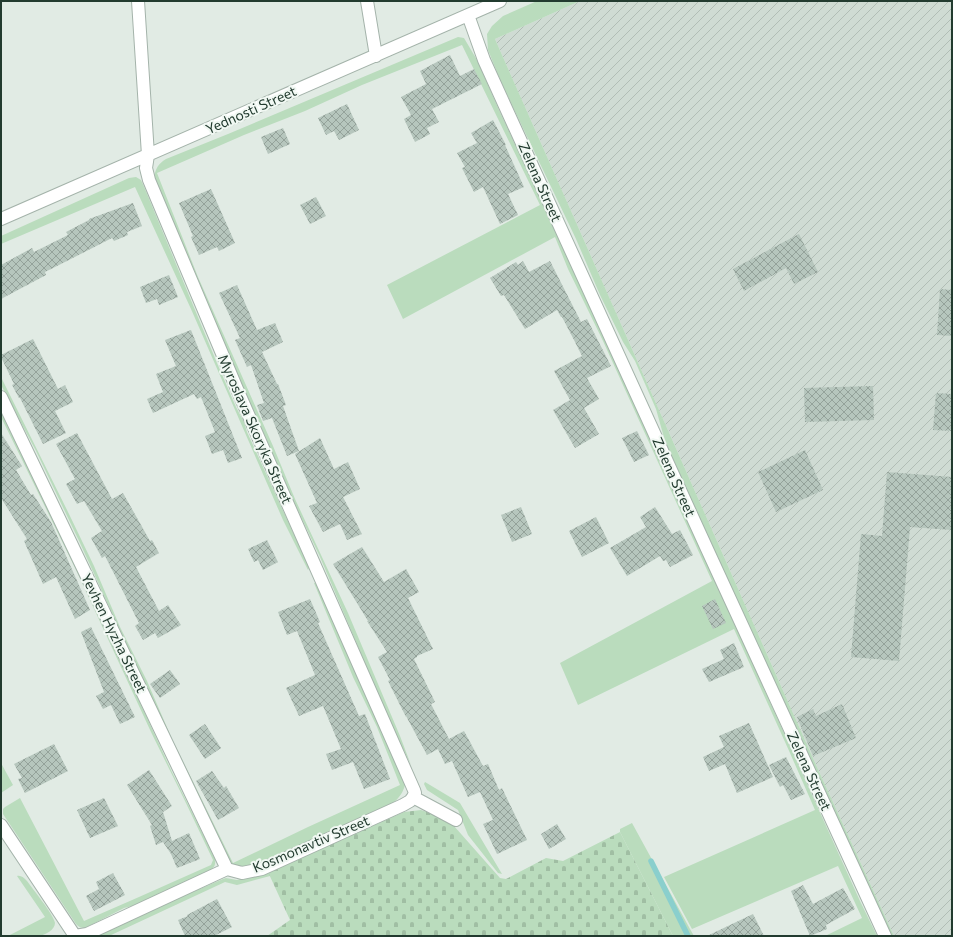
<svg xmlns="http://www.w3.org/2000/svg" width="953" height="937" viewBox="0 0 953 937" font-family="Commissioner,sans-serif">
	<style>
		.industrial { fill: url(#industrial-furrows) }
		.grass { fill: #badcbd }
		.cemetery { fill: url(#cemetery-stones) }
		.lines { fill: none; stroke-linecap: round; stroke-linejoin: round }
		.stream { stroke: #8acfcd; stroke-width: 5.5 }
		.building { fill: url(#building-cross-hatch) }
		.minor-casing { stroke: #a4b3aa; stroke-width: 14 }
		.minor { stroke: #fff; stroke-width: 12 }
		.labels { text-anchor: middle; stroke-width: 4; stroke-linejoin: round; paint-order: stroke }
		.street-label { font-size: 14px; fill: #223b2f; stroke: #f1f8f3 }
	</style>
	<defs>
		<pattern id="industrial-furrows" width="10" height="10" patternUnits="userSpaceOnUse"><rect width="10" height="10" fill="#cfdbd3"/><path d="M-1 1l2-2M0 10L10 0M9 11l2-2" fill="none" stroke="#b1bdb5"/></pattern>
		<pattern id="cemetery-stones" width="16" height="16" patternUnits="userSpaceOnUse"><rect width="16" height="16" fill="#badcbd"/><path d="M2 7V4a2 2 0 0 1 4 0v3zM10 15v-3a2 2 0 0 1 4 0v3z" fill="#a0bea3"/></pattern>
		<pattern id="building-cross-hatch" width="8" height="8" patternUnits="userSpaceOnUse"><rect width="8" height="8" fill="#b6c6bd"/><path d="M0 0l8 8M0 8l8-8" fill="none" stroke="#94a29a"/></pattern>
	</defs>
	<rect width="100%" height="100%" fill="#e1ebe4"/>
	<!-- industrial -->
	<path class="industrial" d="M580,1H952V936H894L812,756L495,39Z"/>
	<!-- grass -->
	<path class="grass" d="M537,1H580L495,39L812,756L894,936H890L737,607L703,526L665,441L656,409L635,361L623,342L600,295L576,239L501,82L488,50L487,34L492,26L503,16Z
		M458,37L464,38L477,60L499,110L610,348L860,901L877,936H825L862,918L838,866L692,929L664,877L815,810L790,753L734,629L578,705L560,663L712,581L603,341L568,269L555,237L403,319L387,285L540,205L462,45L362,85L305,111L244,135L157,173L198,277L273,446L295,499L348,613L400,736L411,765L390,722L320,557L293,500L252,407L229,360L154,177C156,168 158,164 166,159L228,134Z
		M136,177L141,180L145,189L217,363L236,407L244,422L247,432L308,565L309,568L308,570L283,520L191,309L135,187L1,244V236L129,178Z
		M1,377L69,514L94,566L120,627L147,681L172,739L233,863L308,827L400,785L377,727L353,677L314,583H315L322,595L343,645L361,681L406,782C403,793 400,797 392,804L263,863L240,868L232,867L137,668L80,543L36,451L1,385Z
		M1,410L112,642L171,770L215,859C216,865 214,868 209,871L140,904L124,908L85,928C81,928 79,927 76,924L3,814V809L5,807L20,798L84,921L139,897L211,865L213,860L185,801L151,732L77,572L1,417Z
		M1,763L13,785L1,793Z
		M425,782L460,803L502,874L498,873L468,835L458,810L427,790L424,784Z
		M632,823L690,929L694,936H673L620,832V829Z
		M268,872L270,876L237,885L225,882L109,936H93L116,925L223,879L226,878L237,880Z
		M17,876C21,875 24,878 27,881C32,888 54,915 55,923C55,930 45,935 39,936C31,937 16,936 8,936L45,917Z"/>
	<!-- cemetery -->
	<path class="cemetery" d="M421,810L438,816L454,826L500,878L506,879L546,858L563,861L620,832L673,936H267L290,920L268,872L404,812Z"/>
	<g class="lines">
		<!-- stream -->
		<path class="stream" d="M651,861L688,936"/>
	</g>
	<!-- building -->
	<path class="building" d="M450,55L460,76L474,69L482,84L432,109L439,122L427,128L430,134L415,142L404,119L411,115L401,97L426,84L420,71Z
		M347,104L359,130L339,140L334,131L326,135L318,118Z
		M493,120L506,145H505L524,187L508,194L518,215L500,224L483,187L474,192L462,168L465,167L457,153L477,143L471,133Z
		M283,128L290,144L268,154L261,137Z
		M211,189L235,243L219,251L217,247L199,255L191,237L193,236L179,203Z
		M316,197L326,216L310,224L300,205Z
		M133,203L142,226L127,232L128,235L114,241L112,238L61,264L45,272L46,275L1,299V265L32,248L34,252L68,235L66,232L89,220V219Z
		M799,234L818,272L794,284L786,268L744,291L733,269Z
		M523,261L529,272L550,261L581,322L587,319L611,366L587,378L599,399L584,408L599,434L575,448L553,410L570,400L554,371L582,356L574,340L562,317H561L557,310L525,329L504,295L501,296L490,278L516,262L518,265Z
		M169,275L178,297L159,305L157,299L146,303L140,287Z
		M237,285L257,330L275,323L283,342L262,352L277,384H278L286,405L283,406L299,451L287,456L272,418L263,421L257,405L264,403L251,365L247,367L235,340L240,338L219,293Z
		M940,289L952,290V336L937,335Z
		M191,330L242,458L228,463L223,450L212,454L205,436L215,432L201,397L197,399L194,394L153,413L147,399L163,392L156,374L176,366L165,340Z
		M33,339L58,389L65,385L73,402L55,411L66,433L43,444L20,398H19L12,385L14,384L1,357V355Z
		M873,386L874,420L805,422L804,388Z
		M936,393L952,394V431L933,430Z
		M637,431L649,455L634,462L622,438Z
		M1,433L22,466L16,470L31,495L33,494L51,522L90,610L75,619L56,577L43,584L24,541L27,539L1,498Z
		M77,433L112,499L123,493L150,541L152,540L159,553L136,567L159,611L168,605L181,625L158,638L155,633L143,640L135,626L139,623L105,556L102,558L91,538L102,531L84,501L77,504L66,484L75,479L56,444Z
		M320,438L334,469L348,462L360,489L343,497L362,534L347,540L340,524L323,532L309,506L317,503L295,454Z
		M805,450L823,490L776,512L758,472Z
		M887,472L952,477V530L910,527L899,661L851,657L861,534L882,536Z
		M521,507L532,534L512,542L501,515Z
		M655,507L672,534L680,530L693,555L670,567L666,560L663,561L660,556L627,576L610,548L646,527L640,517Z
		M596,517L609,543L582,557L569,531Z
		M267,540L278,562L263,570L258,560L254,562L248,549Z
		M362,547L384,582L406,569L419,592L408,598L433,649L417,656V657L414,659L435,702L431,704L449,739L464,731L483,766L488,764L499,790L502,788L527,840L497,854L483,824L493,820L480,792L468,797L452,761L445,764L438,749L427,755L406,716V717L388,681L390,680L378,657L387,652L367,621H368L333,564Z
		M310,599L320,622L318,623L359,716L365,714L390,779L364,789L353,762L332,770L326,754L341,749L323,706L299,716L286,688L315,675L297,631L287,635L278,612Z
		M715,599L726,623L713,629L702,606Z
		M91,627L135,717L120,724L111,705L103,709L96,696L104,692L81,632Z
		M734,643L744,667L709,682L702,669L724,659L720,650Z
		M170,670L180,684L160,698L150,684Z
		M842,704L856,738L813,756L797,717L813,709L816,716Z
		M749,723L773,777L737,793L725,764L709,771L703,757L724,747L719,736Z
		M205,724L221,748L205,759L189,735Z
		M54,744L68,771L25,793L18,779L22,778L14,764Z
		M786,757L805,794L791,800L783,785L780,787L769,765Z
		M149,770L172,806L163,812L172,841L189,833L200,859L177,868L171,854L163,842L156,845L150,826L152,825L127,785Z
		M212,771L224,788L226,786L239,808L218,820L196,781Z
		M104,798L118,826L90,838L77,810Z
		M557,824L566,839L549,849L541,834Z
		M113,873L125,895L94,911L86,896L99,889L96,882Z
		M803,885L813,904L843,888L855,909L826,925L827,929L810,936L791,891Z
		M217,899L232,927L214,936H185L178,920L188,916L187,915Z
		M753,914L764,936H707Z"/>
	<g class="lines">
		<defs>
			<path id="minor" d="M138,1L148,155L146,168L149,180L237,389L414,790L415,793L413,797L456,820
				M367,1L376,56
				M468,15L484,60L707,549L885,936
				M1,219L500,1
				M1,397L227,869
				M1,825L75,936
				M75,936L87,934L227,869L242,873L262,869L403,805L410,801L413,797"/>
		</defs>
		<!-- minor casing -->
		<use href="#minor" class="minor-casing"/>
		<!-- minor -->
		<use href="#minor" class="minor"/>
	</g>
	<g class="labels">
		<!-- street labels -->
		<g class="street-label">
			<text transform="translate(251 110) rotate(-24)" y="5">Yednosti Street</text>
			<text transform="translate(540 182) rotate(66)" y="5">Zelena Street</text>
			<text transform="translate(255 429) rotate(66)" y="5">Myroslava Skoryka Street</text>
			<text transform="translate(674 477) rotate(66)" y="5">Zelena Street</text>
			<text transform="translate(114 633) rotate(64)" y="5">Yevhen Hyzha Street</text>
			<text transform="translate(809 771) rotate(65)" y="5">Zelena Street</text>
			<text transform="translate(311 844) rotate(-23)" y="5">Kosmonavtiv Street</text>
		</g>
	</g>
	<!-- border -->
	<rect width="953" height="937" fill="none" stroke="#223b2f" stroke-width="4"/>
</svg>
